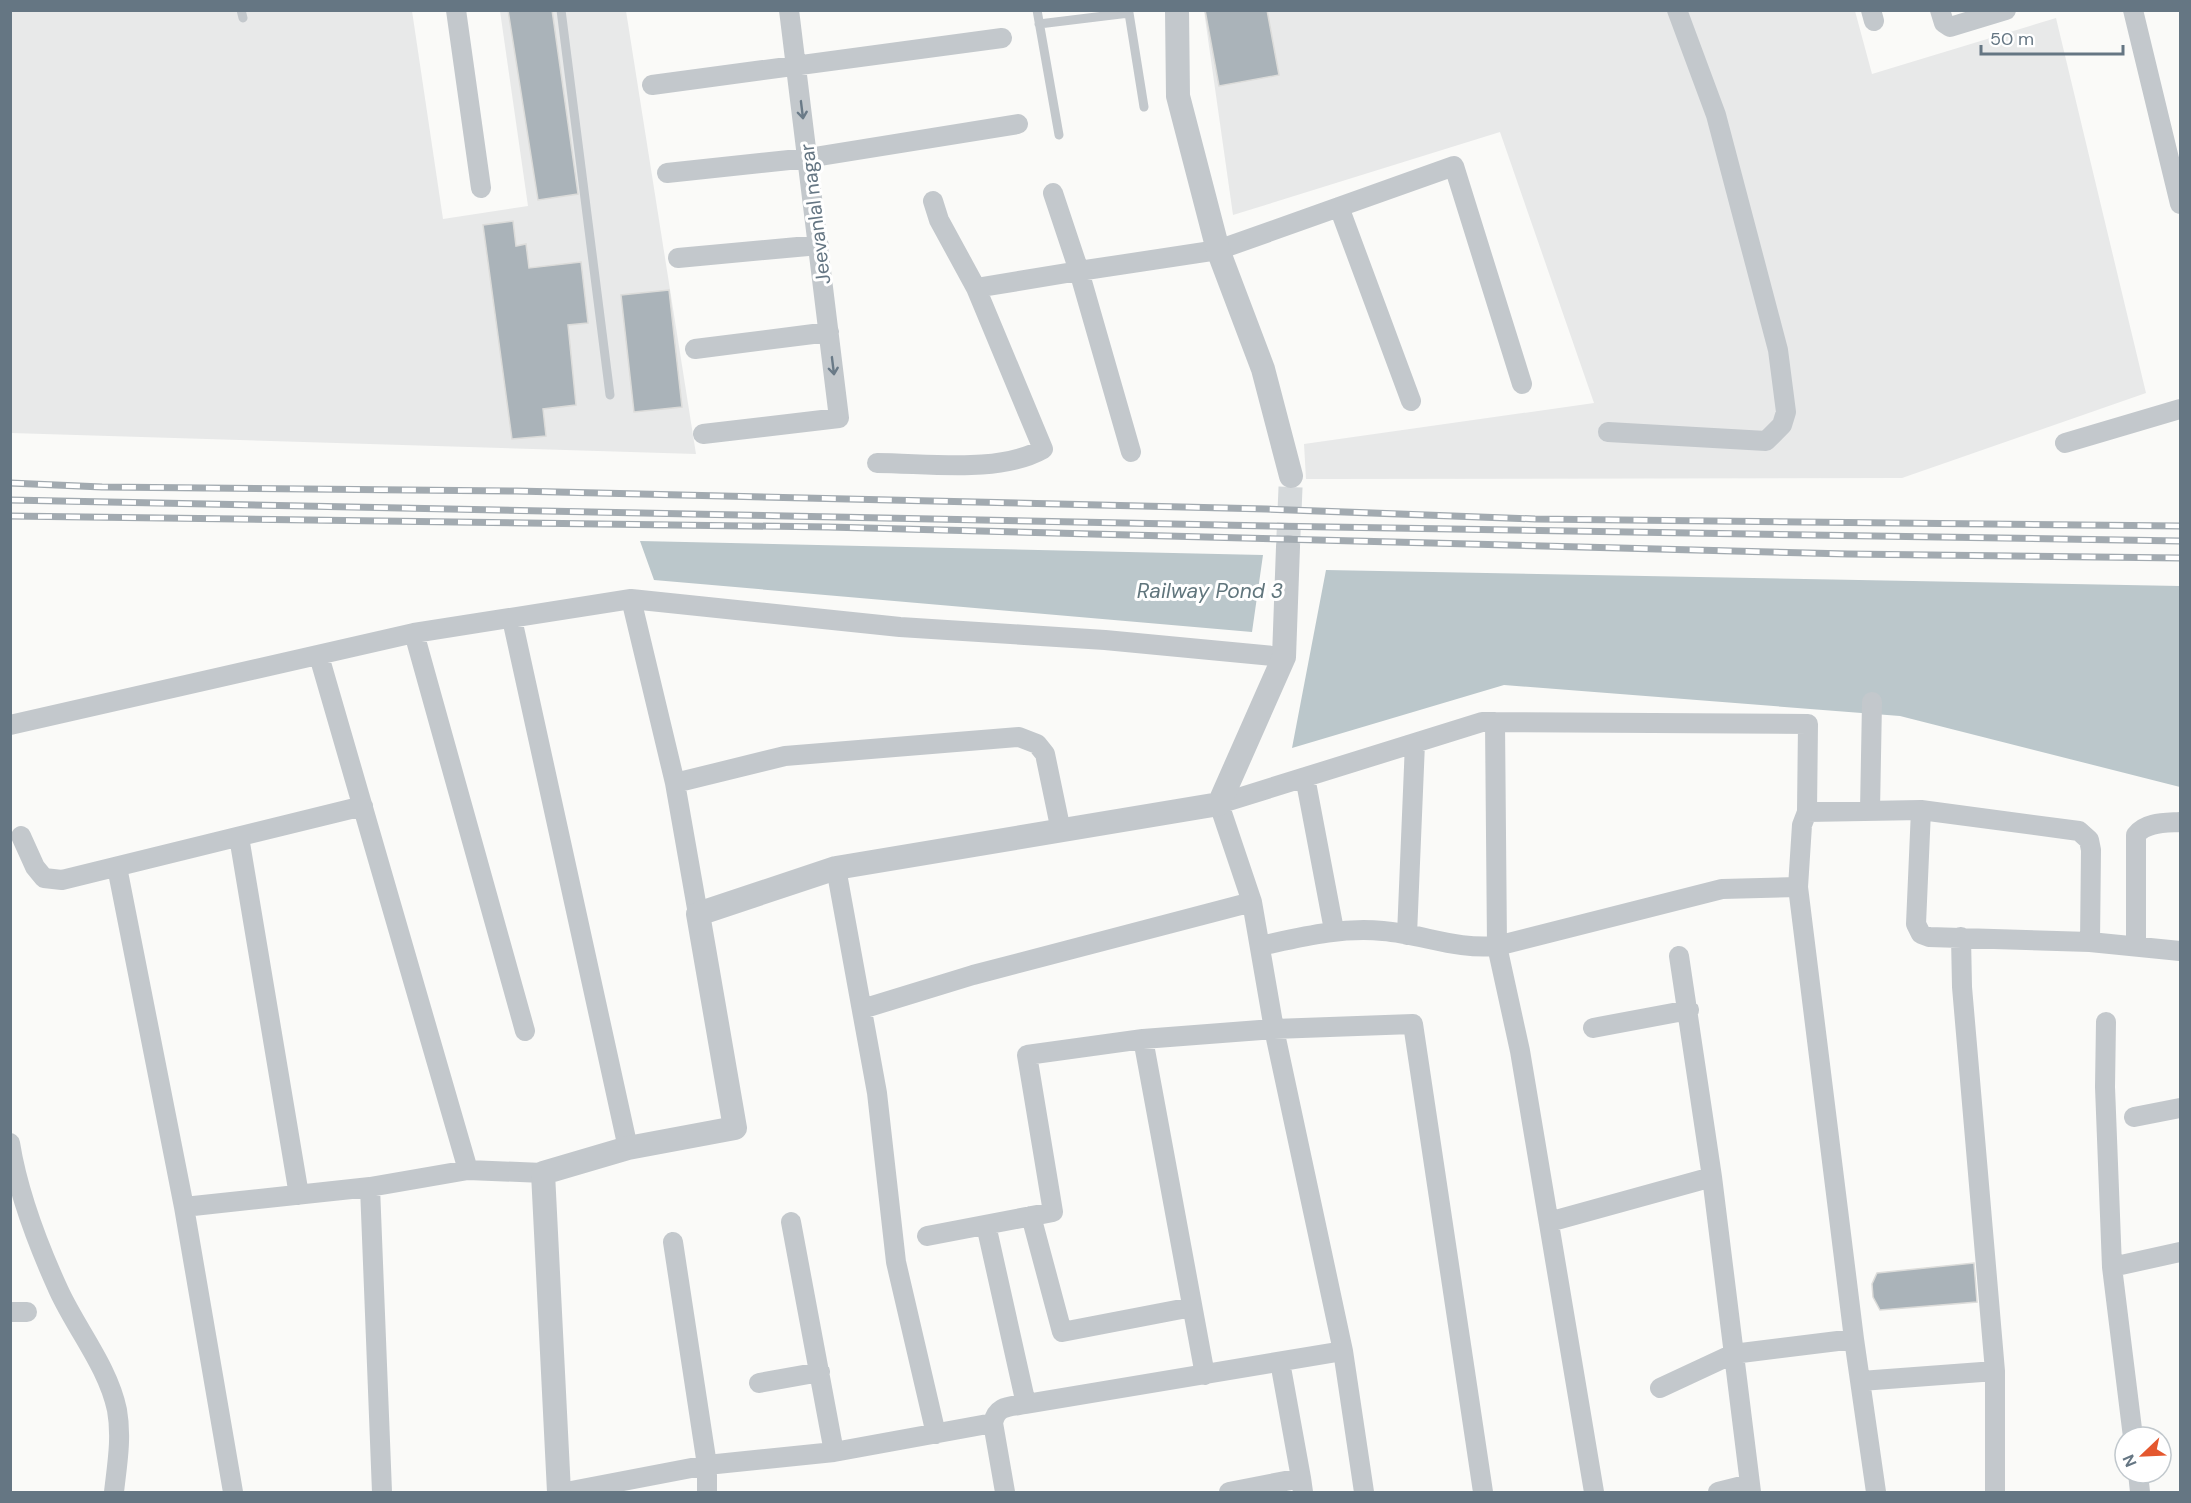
<svg xmlns="http://www.w3.org/2000/svg" width="2191" height="1503" viewBox="0 0 2191 1503" font-family="'DM Sans',sans-serif">
	<style>
		.built { fill: #e8e9e9 }
		.water { fill: #bbc7cb }
		.building { fill: #aab3b9; stroke: #dcdcda; stroke-width: 1.5 }
		.lines { fill: none; stroke-linecap: round; stroke-linejoin: round }
		.tertiary-tunnel { stroke: #d5d9db; stroke-width: 24; stroke-dasharray: 24 12; stroke-linecap: butt }
		.service { stroke: #c3c8cc; stroke-width: 9 }
		.minor { stroke: #c3c8cc; stroke-width: 20 }
		.tertiary { stroke: #c3c8cc; stroke-width: 24 }
		.rail-casing { stroke: #a2aab0; stroke-width: 7 }
		.rail { stroke: #fff; stroke-width: 4.5; stroke-dasharray: 14; stroke-linecap: butt }
		.oneway { stroke: #6a7a87 }
		.labels { text-anchor: middle; stroke-width: 6; stroke-linejoin: round; paint-order: stroke }
		.street-label { font-size: 20px; fill: #657683; stroke: #fff }
		.water-label { font-size: 21px; font-style: italic; fill: #60757c; stroke: #fff }
	</style>
	<rect width="100%" height="100%" fill="#fafaf8"/>
	<!-- built -->
	<path class="built" d="M11,11H412L443,219L528,206L500,11H626L696,454L11,433Z
		M1204,11H1855L1872,74L2056,18L2146,393L1902,478L1306,479L1304,444L1594,403L1500,132L1233,215Z"/>
	<!-- water -->
	<path class="water" d="M640,541L1263,555L1252,632L654,580Z
		M1326,570L2180,586V787L1900,716L1504,685L1292,748Z"/>
	<!-- building -->
	<path class="building" d="M508,10H552L578,194L538,200Z
		M1205,10H1267L1279,75L1219,86Z
		M513,221L516,246L526,244L529,268L581,262L588,323L568,325L576,405L543,409L546,436L512,439L483,225Z
		M669,290L682,407L634,412L621,295Z
		M1974,1263L1977,1302L1880,1310L1873,1297L1872,1284L1877,1273Z"/>
	<g class="lines">
		<!-- tertiary-tunnel -->
		<path class="tertiary-tunnel" d="M1288,547L1291,476"/>
		<!-- service -->
		<path class="service" d="M241,10L243,18
			M561,10L610,395
			M1037,10L1059,135
			M1039,24L1129,13L1144,107"/>
		<!-- minor -->
		<path class="minor" d="M456,10L481,188
			M1871,10L1874,21
			M1940,10L1944,23L1950,27L2006,10
			M2133,10L2180,204
			M652,85L1002,38
			M667,173L808,158L1018,124
			M1339,207L1411,401
			M678,258L819,245
			M976,288L1079,271L1053,193
			M695,349L829,332
			M1608,432L1766,441L1782,425L1786,412L1778,350L1716,115L1677,10
			M703,434L839,418L789,10
			M2065,443L2180,409
			M1131,452L1079,271L1218,250L1454,166L1522,384
			M877,463C927,463 999,474 1043,449L976,288L939,220L933,201
			M631,599L675,783L698,914
			M512,619L628,1148
			M414,633L525,1031
			M319,656L468,1170
			M1495,722L1497,946L1520,1051L1594,1492
			M10,725L414,633L631,599L900,627L1105,640L1284,657
			M1305,777L1334,930
			M675,783L785,756L1019,737L1037,744L1045,754L1061,831
			M1921,810L1916,924L1921,934L1929,937L2090,942L2180,951
			M1870,811L1872,702
			M1807,812L1921,810L2079,831L2089,840L2091,850L2090,942
			M21,836L35,867L44,878L62,880L363,806
			M239,837L299,1195
			M117,867L184,1207L233,1492
			M836,868L877,1093L896,1262L936,1434
			M1407,935L1415,743
			M1961,937L1962,987L1995,1371V1492
			M1260,946C1302,937 1340,927 1383,931C1422,934 1457,950 1497,946L1722,889L1798,887
			M2136,946V835C2145,822 2166,823 2180,822
			M1679,956L1712,1177L1751,1492
			M862,1009L973,975L1252,902
			M2106,1022L2105,1087L2112,1267L2133,1437
			M1593,1028L1689,1010
			M1143,1039L1205,1375
			M2134,1117L2180,1108
			M10,1143C18,1193 38,1245 59,1291C77,1330 108,1367 117,1410C122,1438 117,1465 114,1492
			M370,1187L382,1492
			M184,1207L370,1187L468,1170L543,1173
			M1031,1216L1062,1332L1192,1307
			M791,1222L834,1452
			M1549,1222L1712,1177
			M986,1225L1026,1404C1009,1407 997,1405 993,1423L1005,1492
			M927,1236L1053,1212L1027,1055L1143,1039L1274,1029L1413,1024L1483,1492
			M673,1242L707,1465V1492
			M2112,1267L2180,1252
			M10,1312H27
			M1280,1362L1301,1478
			M1861,1381L1995,1371
			M759,1383L820,1372
			M1660,1388L1733,1354L1854,1339
			M1026,1404L1343,1351
			M2138,1473L2140,1492
			M566,1492L707,1465L834,1452L993,1423
			M1229,1492L1301,1478L1303,1492
			M1364,1492L1343,1351L1274,1029L1252,902L1219,804L1482,722H1495L1808,724L1807,812L1802,825L1798,887L1854,1339L1876,1492
			M1718,1492L1750,1484"/>
		<!-- tertiary -->
		<path class="tertiary" d="M1177,10L1178,96L1218,250L1263,369L1291,476
			M559,1492L543,1173L628,1148L735,1128L698,914L836,868L1219,804L1284,657L1288,547"/>
		<defs>
			<path id="rail" d="M10,483L102,487L516,491L1266,509L1535,519L2180,526
				M10,500L1269,526L2180,541
				M10,516L828,527L1848,554L2180,558"/>
		</defs>
		<!-- rail casing -->
		<use href="#rail" class="rail-casing"/>
		<!-- rail -->
		<use href="#rail" class="rail"/>
	</g>
	<!-- one-way arrows -->
	<defs><path id="oneway-shaft" d="M-6 0H5M1.5-3L5.5 0L1.5 3" fill="none" stroke-width="1.6" stroke-linecap="round" stroke-linejoin="round" transform="scale(1.5)"/></defs>
	<g class="oneway">
		<use href="#oneway-shaft" transform="translate(802 110) rotate(83)"/>
		<use href="#oneway-shaft" transform="translate(833 366) rotate(83)"/>
	</g>
	<g class="labels">
		<!-- street labels -->
		<g class="street-label">
			<text transform="translate(815 214) rotate(-97)" y="7">Jeevanlal nagar</text>
		</g>
		<!-- water labels -->
		<g class="water-label">
			<text x="1210" y="598">Railway Pond 3</text>
		</g>
	</g>
	<!-- border -->
	<rect width="2191" height="1503" fill="none" stroke="#657683" stroke-width="24"/>
	<!-- north arrow -->
	<g transform="translate(2143 1455) rotate(247)"><circle r="28" fill="#ffffff" stroke="#c1c8cd" stroke-width="1.5"/>
	<path d="M0-4.5L10 22L0 15L-10 22Z" fill="#e4572e"/>
	<text y="-9" font-size="16" font-weight="bold" text-anchor="middle" fill="#657683">N</text>
	</g>
	<!-- scale -->
	<path d="M1981 45v9h142v-9" fill="none" stroke="#657683" stroke-width="3"/>
	<text x="1990" y="45" font-size="18" fill="#657683" stroke="#ffffff" stroke-width="4.5" paint-order="stroke">50 m</text>
</svg>
